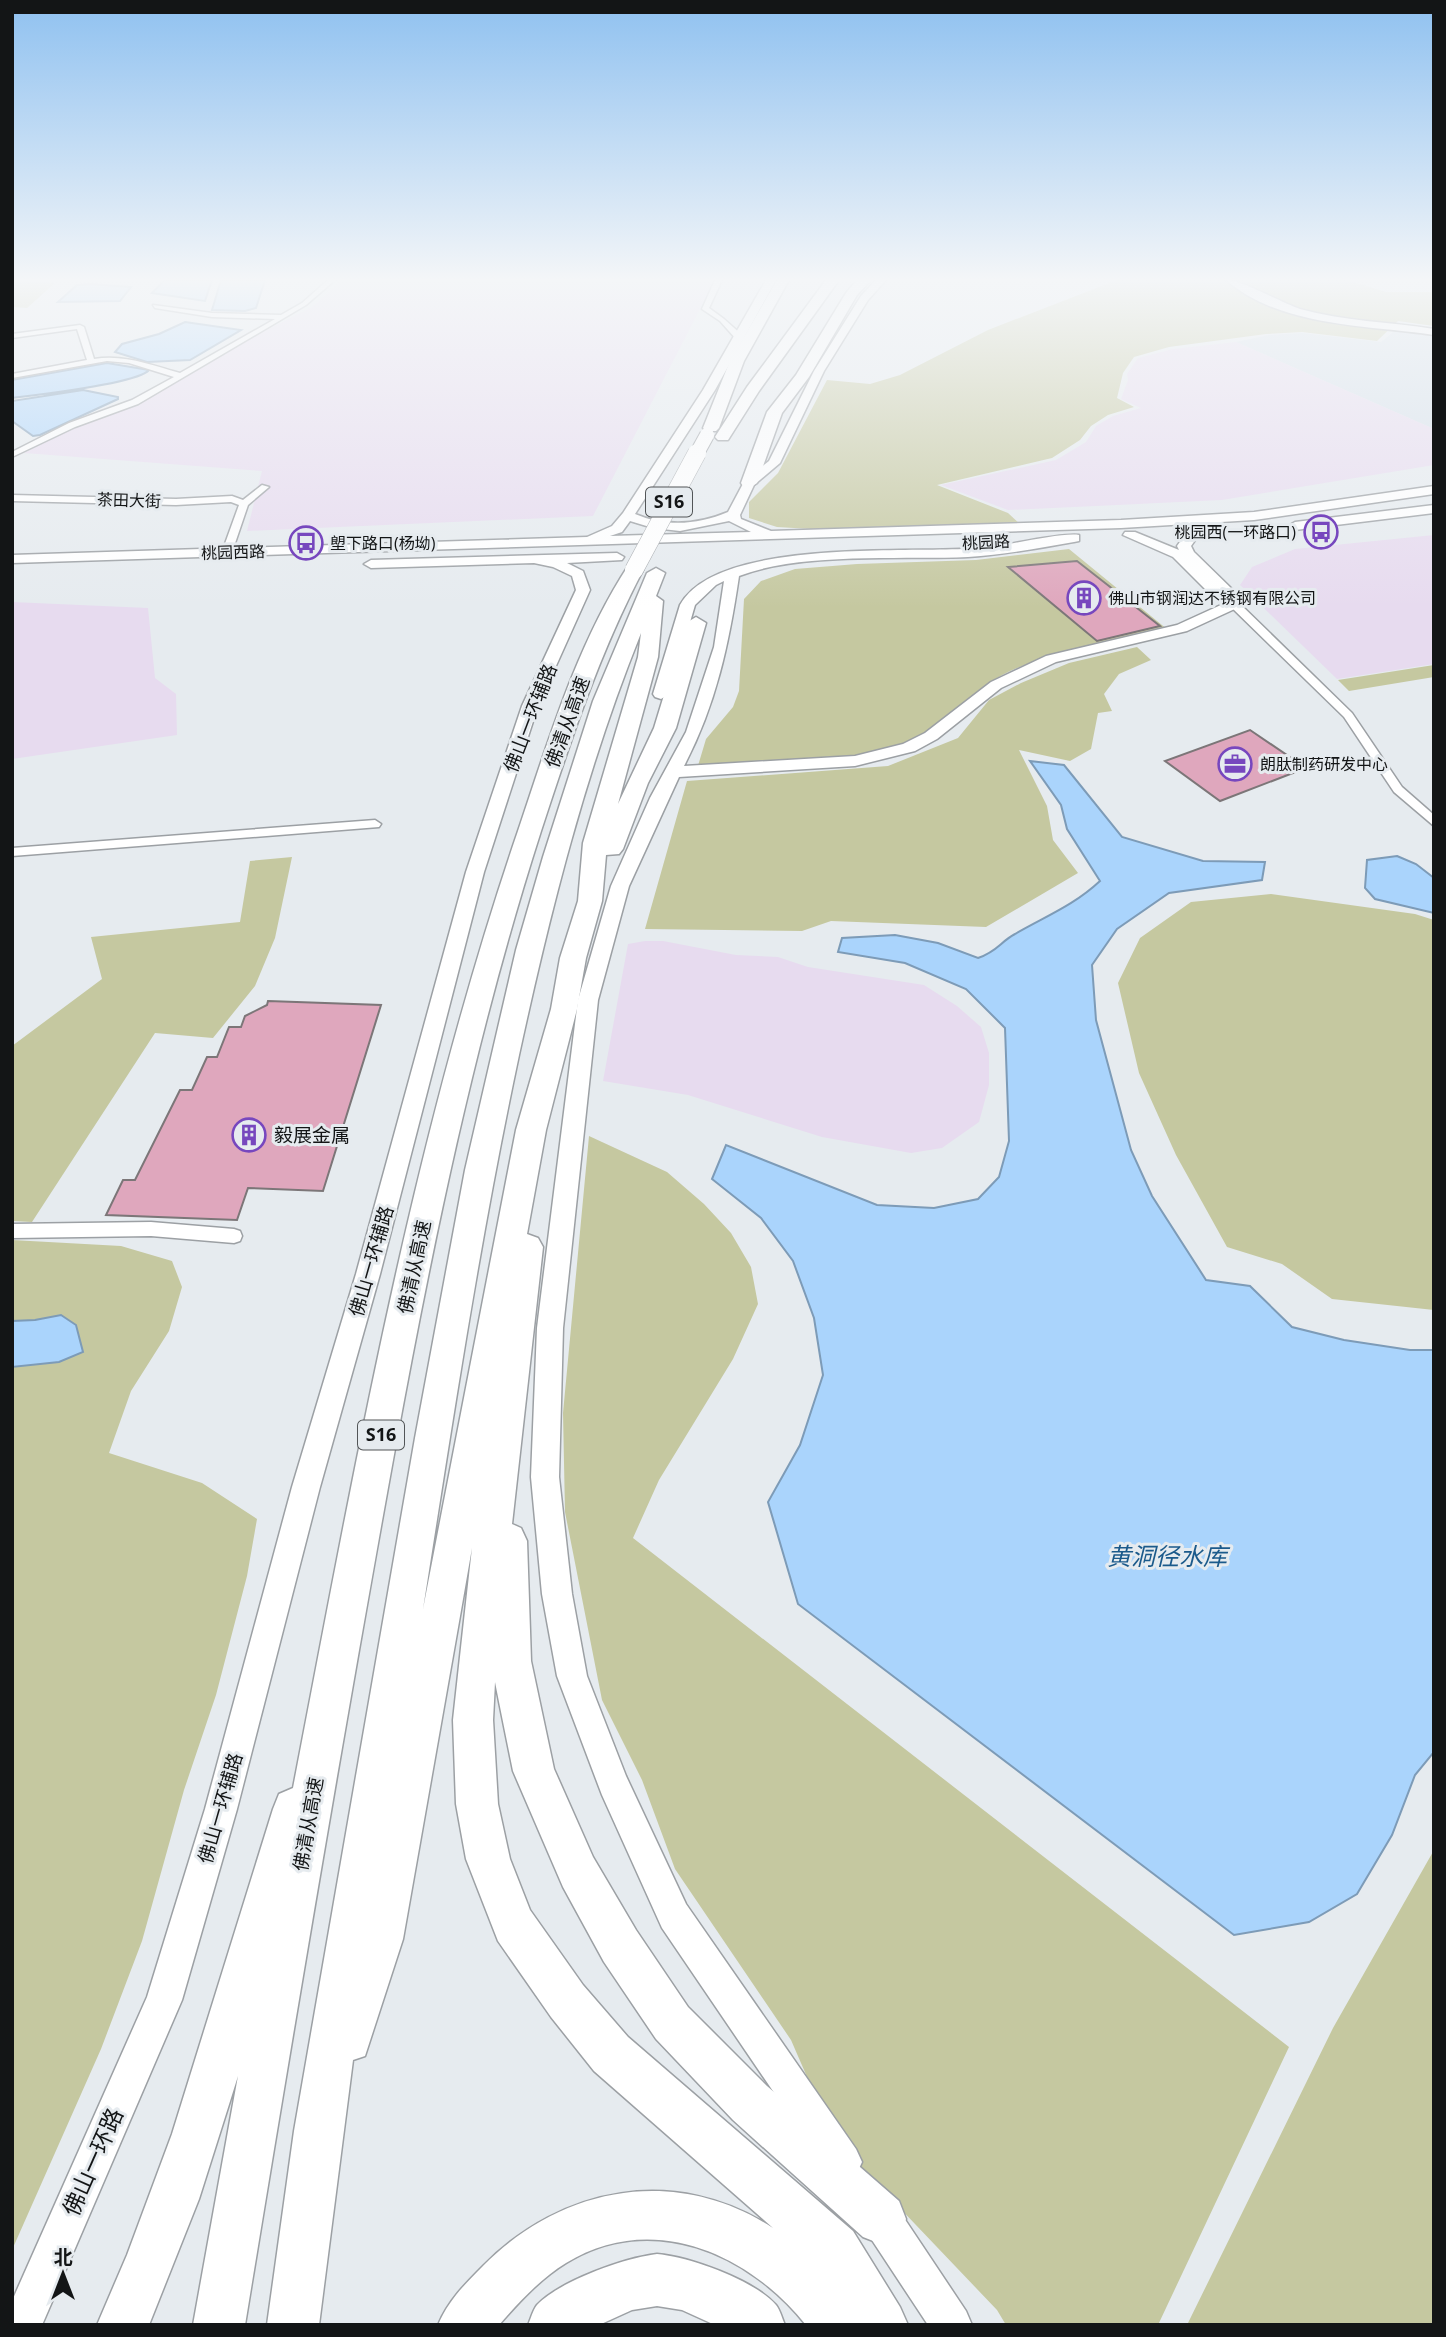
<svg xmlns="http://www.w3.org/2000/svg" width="1446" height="2337" viewBox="0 0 1446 2337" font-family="'Open Sans','Noto Sans SC',sans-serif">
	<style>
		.built { fill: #d5e0ea }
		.industrial { fill: #e7dbef }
		.green { fill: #c5c8a0 }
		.water { fill: #aad4fc; stroke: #7d9bb7; stroke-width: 2 }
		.building { fill: #dfa7bd; stroke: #7c7678; stroke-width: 2 }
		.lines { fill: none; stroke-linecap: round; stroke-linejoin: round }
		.street-casing { stroke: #9ca0a4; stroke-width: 3 }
		.secondary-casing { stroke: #9ca0a4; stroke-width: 3 }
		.highway-casing { stroke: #9ca0a4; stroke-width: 3 }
		.street { fill: #fff; fill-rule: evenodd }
		.secondary { fill: #fff; fill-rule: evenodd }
		.highway { fill: #fff; fill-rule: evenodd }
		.highway-bridge-far1-casing { stroke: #9ca0a4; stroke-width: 16; stroke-linecap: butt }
		.highway-bridge-casing { stroke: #9ca0a4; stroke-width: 19; stroke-linecap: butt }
		.highway-bridge-far1 { stroke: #fff; stroke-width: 14 }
		.highway-bridge { stroke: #fff; stroke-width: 18 }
		.labels { text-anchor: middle; stroke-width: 6; stroke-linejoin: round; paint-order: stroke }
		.far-street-label { font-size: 16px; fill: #131516; stroke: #e6ebef }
		.far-poi-label { font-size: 16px; fill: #131516; stroke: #e6ebef; text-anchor: start }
		.shield { fill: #e6ebef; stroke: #525557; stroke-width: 2 }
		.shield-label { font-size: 18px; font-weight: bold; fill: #131516 }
		.street-label { font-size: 19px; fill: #131516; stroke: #e6ebef }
		.poi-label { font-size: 19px; fill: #131516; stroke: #e6ebef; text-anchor: start }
		.near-street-label { font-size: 23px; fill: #131516; stroke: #e6ebef }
		.near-water-label { font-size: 24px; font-style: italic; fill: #1b5a8b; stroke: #e6ebef }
	</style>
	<rect width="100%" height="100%" fill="#e6ebef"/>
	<!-- built -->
	<path class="built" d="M1397,329L1434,335V429L1236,342L1269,335L1302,333L1381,342Z"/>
	<!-- industrial -->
	<path class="industrial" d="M342,280H715L593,516L247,531L262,471L24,453L312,307Z
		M1236,342L1434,429V465L1222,500L1008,510L941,485L1056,460L1086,442L1096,426L1113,416L1141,408L1121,399L1128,380L1127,374L1138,358L1173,349Z
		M1434,535V664L1337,679L1240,585L1252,567L1295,549Z
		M12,602L148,608L155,678L176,694L177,735L12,759Z
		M645,941H663L736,955L778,957L808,967L924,985L957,1006L981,1027L989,1053V1085L979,1122L942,1148L911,1153L822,1137L688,1095L603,1081L628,944Z"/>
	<!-- green -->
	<path class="green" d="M12,280L55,283L27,308L12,307Z
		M1117,280H1347L1386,292H1434V326L1398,321L1377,341L1302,332L1266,334L1169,347L1134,357L1123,373L1117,398L1134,407L1108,415L1091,426L1080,440L1052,458L937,485L1008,513L1021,525L828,530L777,527L749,518V502L778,473L827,380L870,384L900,375L988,330Z
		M1069,549L1168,630C1120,641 1052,651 1008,672C972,689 946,727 909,743C851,769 761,765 697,769L706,739L733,707L739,691L744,599L761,581L795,569L857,564L976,560Z
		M1137,647L1151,660L1119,674L1104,694L1112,711L1098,713L1091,749L1070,761L1019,750L1047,806L1053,840L1078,873L986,927L831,921L802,931L645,929L687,781L888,766L958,738L989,700L1021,683L1069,663Z
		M1434,665V677L1349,691L1338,680Z
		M292,857L275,938L255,986L213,1038L155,1033L32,1222L12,1221V1046L102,979L91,937L240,922L250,861Z
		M1271,894L1415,914L1434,920V1310L1332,1299L1282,1264L1227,1247L1176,1155L1139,1073L1118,983L1140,938L1191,902Z
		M589,1136L667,1172L704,1204L731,1233L751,1267L758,1304L733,1359L659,1480L633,1538L1289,2047L1158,2325H1006L997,2310L834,2139L791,2040L675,1869L642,1780L602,1700L565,1512L563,1413Z
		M12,1240L121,1246L172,1261L182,1287L169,1331L131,1391L109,1453L202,1483L257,1519L247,1576L216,1695L184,1790L142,1941L101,2049L12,2250Z
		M1434,1850V2325H1187L1333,2028Z"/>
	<!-- water -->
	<path class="water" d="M165,280H212L205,301L152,293Z
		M221,280H265L256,308L245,311L212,310Z
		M91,284L131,287L120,301L58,302L77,285Z
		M185,322L241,330L190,360L147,362L115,352L122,344L159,334Z
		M107,363L149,370C137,384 36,395 12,398V380Z
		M83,390L118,397V399L40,435L33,436L12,421V401Z
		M1030,761L1064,765L1122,837L1203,861L1265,862L1262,880L1169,893L1117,929L1092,965L1096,1020L1131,1150L1152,1196L1206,1280L1250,1286L1292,1327L1344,1340L1410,1350H1434V1752L1415,1775L1392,1835L1357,1894L1309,1922L1234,1935L798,1604L768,1502L800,1445L823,1375L814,1318L793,1261L761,1218L712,1179L726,1145L877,1205L934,1208L978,1199L999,1177L1009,1141L1005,1028L966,989L905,963L838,952L842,938L895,935L938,943L978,958C998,951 1000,942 1015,934C1046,916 1073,906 1100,881L1067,829L1061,805Z
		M1397,856L1416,864L1434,878V913L1375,899L1365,888L1367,860Z
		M61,1315L76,1325L83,1352L59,1362L12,1367V1321L35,1320Z"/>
	<!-- building -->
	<path class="building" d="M1077,561L1160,626L1097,641L1008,567Z
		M1250,730L1306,768L1220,801L1165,761Z
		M268,1001L381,1005L323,1191L248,1188L237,1220L106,1215L123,1180H135L180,1090H192L207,1057H217L229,1027H241L245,1016L267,1005Z"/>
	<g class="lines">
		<defs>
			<path id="street" d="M328,280H335L306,305L138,404L75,427L12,457V452L69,423L132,400L174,377L129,363L107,361L12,378V374L87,360L77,329L12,338V334L80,325L84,327L94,359C124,354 151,365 180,373L275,319L212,317L155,308L153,305L212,313L281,315L302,303Z
				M715,280H722L709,308L724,319L742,335V339H736L720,321L702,309Z
				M262,485L269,487L248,505L232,552L227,555L222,552L239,505L231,502L176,505L12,501V495L176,499L232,496L243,500Z
				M1230,602H1238L1352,713L1402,787L1434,815V826L1394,792L1344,717L1230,606Z
				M375,820L381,824L379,827L12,856V848Z
				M151,1222L234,1229L240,1231L242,1236L240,1241L234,1243L151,1236L12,1238V1224Z"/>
			<path id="secondary" d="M766,280H776L715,390L635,514C666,527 697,525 728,512L745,480L769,461L814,371L861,296L876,280H886L868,300L824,371L780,463L754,485L740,515L741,519L771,531L1121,520L1254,512L1434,486V494L1254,520L1121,528L12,563V555L587,537L612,526L623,513L703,390ZM630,521L653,528L680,531L729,521L751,532L610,536L622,532Z
				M1226,280C1243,280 1279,302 1300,309C1343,321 1390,322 1434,329V335C1366,325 1280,327 1226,280Z
				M1434,505V513L1295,530L1288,526L1295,522Z
				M1194,528L1201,532L1191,546L1194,552L1234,591L1241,604L1239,607L1187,631L1056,662L1001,688L937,739L915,751L855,766L679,777L629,886L598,1000L563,1328L559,1477L572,1594L587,1676L626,1776L686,1904L856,2149L862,2162L856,2175L843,2181L830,2175L662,1928L602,1795L557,1676L542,1594L531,1477L537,1328L578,1000L611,886L650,798L686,732L714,647L724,581L716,585L695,605L669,694L661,699L655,697L653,694L680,605C717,537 913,554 983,548C1005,546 1062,532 1079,535V541L1074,542C1039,548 1004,555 968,557C901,560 801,552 739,576C729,644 716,705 684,766L855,756L903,744L925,733L991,682L1046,656L1177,625L1223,604L1214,598L1173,557L1123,535L1125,532H1135L1179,550L1177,546L1189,529Z
				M617,553L624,557L622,560L567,563L583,571L590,590L538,706L484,872L380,1274L320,1487L237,1809L182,2000L42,2325H12V2301L147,1997L205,1809L292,1487L356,1274L466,872L522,706L576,590L572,576L553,567L534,563L371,568L364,564L371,560Z
				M878,2195L892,2200L966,2311L972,2325H928L864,2228L859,2214L864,2200Z"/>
			<path id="highway" d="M777,280H789L744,361L719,428L716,431H706L703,428L730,361Z
				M826,280H839L759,391L728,440H718L715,437L747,387Z
				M857,280H871L857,295L809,377L782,413L757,483L749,488L743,486L741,483L767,412L796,375L846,293Z
				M634,565L643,570C599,654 570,742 541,831C476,1033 433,1241 395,1449C342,1740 293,2032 245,2325H193L238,2076L199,2199L149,2325H97L127,2255L172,2134L273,1809L279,1794L293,1788C355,1467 412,1141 518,831C548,742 576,646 628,566Z
				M656,568L665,573L656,596L663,601L658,657L618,804L654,728L686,623L696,617L706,623L676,728L648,783L623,849L619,854L606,855L602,901L586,958L577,1009L546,1130L527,1234L538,1238L543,1247L512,1524L521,1528L527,1541L531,1661L554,1769L593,1857L636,1930L688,2007L767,2086L899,2201L906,2219L899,2237L881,2244L863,2237L733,2120L656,2039L604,1962L563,1887L513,1771L495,1682L493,1720L498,1804L510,1859L530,1910L583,1985L628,2037L853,2231L900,2307L908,2325H806C749,2253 651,2210 566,2263C540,2279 519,2302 499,2325H438C448,2301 465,2284 483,2266C562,2186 676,2165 773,2228L594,2071L551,2017L498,1941L466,1859L456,1804L453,1720L472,1548L403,1939L365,2056L353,2060L319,2325H267L294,2131L415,1438L465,1170L516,950L543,857L593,701L647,573ZM641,633L638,657L583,843L578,901L560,958L551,1009L516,1130L423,1609C452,1424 480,1238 519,1055C550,912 586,769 641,633Z
				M657,2254C690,2257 754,2280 776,2305C780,2310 782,2318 785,2325H715L682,2310L657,2306L632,2310L599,2325H528C531,2318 533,2310 537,2305C560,2281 624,2258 657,2254Z"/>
		</defs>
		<!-- street casing -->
		<use href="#street" class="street-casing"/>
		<!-- secondary casing -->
		<use href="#secondary" class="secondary-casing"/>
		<!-- highway casing -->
		<use href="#highway" class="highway-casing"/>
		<!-- street -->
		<use href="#street" class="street"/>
		<!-- secondary -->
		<use href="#secondary" class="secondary"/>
		<!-- highway -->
		<use href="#highway" class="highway"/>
		<defs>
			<path id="highway-bridge-far1" d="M696,455L707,435"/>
			<path id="highway-bridge" d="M634,570L697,453"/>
		</defs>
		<!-- highway-bridge-far1 casing -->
		<use href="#highway-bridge-far1" class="highway-bridge-far1-casing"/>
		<!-- highway-bridge casing -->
		<use href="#highway-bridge" class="highway-bridge-casing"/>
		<!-- highway-bridge-far1 -->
		<use href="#highway-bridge-far1" class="highway-bridge-far1"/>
		<!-- highway-bridge -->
		<use href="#highway-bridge" class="highway-bridge"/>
	</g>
	<!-- sky -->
	<linearGradient id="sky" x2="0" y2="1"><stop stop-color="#8fc1f0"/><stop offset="0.46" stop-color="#f4f6f8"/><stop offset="1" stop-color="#f4f6f8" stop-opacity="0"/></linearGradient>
	<rect width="1446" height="608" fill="url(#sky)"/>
	<!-- icons -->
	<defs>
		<symbol id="bus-ring" viewBox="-11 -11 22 22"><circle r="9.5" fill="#e6ebef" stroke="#7747be" stroke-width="1.5"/><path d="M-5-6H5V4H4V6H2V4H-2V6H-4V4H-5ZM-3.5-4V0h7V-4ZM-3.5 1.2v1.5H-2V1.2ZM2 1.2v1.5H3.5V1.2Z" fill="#7747be"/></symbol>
		<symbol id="building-ring" viewBox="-11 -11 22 22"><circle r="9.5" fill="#e6ebef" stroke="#7747be" stroke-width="1.5"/><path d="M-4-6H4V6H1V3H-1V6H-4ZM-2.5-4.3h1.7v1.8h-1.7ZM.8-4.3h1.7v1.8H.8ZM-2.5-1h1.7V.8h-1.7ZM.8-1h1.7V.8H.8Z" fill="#7747be"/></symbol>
		<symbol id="office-ring" viewBox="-11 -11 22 22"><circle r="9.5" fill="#e6ebef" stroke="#7747be" stroke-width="1.5"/><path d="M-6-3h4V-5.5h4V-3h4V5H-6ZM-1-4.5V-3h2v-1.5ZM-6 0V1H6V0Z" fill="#7747be"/></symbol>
	</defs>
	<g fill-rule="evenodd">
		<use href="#bus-ring" x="1302" y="513" width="38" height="38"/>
		<use href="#bus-ring" x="287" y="524" width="38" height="38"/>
		<use href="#building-ring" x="1065" y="579" width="38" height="38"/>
		<use href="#office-ring" x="1216" y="745" width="38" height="38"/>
		<use href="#building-ring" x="230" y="1116" width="38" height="38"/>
	</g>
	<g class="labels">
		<!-- far-street labels -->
		<g class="far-street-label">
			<text transform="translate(129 500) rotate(2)" y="6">茶田大街</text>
			<text transform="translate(986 542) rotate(-3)" y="6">桃园路</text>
			<text transform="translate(233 552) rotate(-2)" y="6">桃园西路</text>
		</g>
		<!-- far-poi labels -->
		<g class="far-poi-label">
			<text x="1296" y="538" text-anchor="end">桃园西(一环路口)</text>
			<text x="330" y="549">塱下路口(杨坳)</text>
			<text x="1108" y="604">佛山市钢润达不锈钢有限公司</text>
			<text x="1260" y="770">朗肽制药研发中心</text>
		</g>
		<!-- shield labels -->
		<g class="shield">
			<rect x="646" y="487.5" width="46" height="29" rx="5"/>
			<rect x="358" y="1420.5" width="46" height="29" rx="5"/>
		</g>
		<g class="shield-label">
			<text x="669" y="508">S16</text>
			<text x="381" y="1441">S16</text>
		</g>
		<!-- street labels -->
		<g class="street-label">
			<text transform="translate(530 718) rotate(-69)" y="7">佛山一环辅路</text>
			<text transform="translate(567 722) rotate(-70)" y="7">佛清从高速</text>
			<text transform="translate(371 1261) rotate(-74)" y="7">佛山一环辅路</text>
			<text transform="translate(414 1267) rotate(-78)" y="7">佛清从高速</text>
			<text transform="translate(220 1808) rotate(-74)" y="7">佛山一环辅路</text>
			<text transform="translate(308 1824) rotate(-80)" y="7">佛清从高速</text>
		</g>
		<!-- poi labels -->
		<g class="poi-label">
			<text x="274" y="1142">毅展金属</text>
		</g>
		<!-- near-street labels -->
		<g class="near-street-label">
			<text transform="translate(93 2162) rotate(-66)" y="8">佛山一环路</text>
		</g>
		<!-- near-water labels -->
		<g class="near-water-label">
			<text x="1167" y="1565">黄洞径水库</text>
		</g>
	</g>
	<!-- border -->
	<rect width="1446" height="2337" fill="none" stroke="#131516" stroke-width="28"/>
	<!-- north arrow -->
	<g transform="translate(63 2274)" stroke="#e6ebef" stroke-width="5" paint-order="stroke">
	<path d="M0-5L12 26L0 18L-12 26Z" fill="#131516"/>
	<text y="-10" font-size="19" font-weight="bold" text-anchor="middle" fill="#131516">北</text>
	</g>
</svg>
